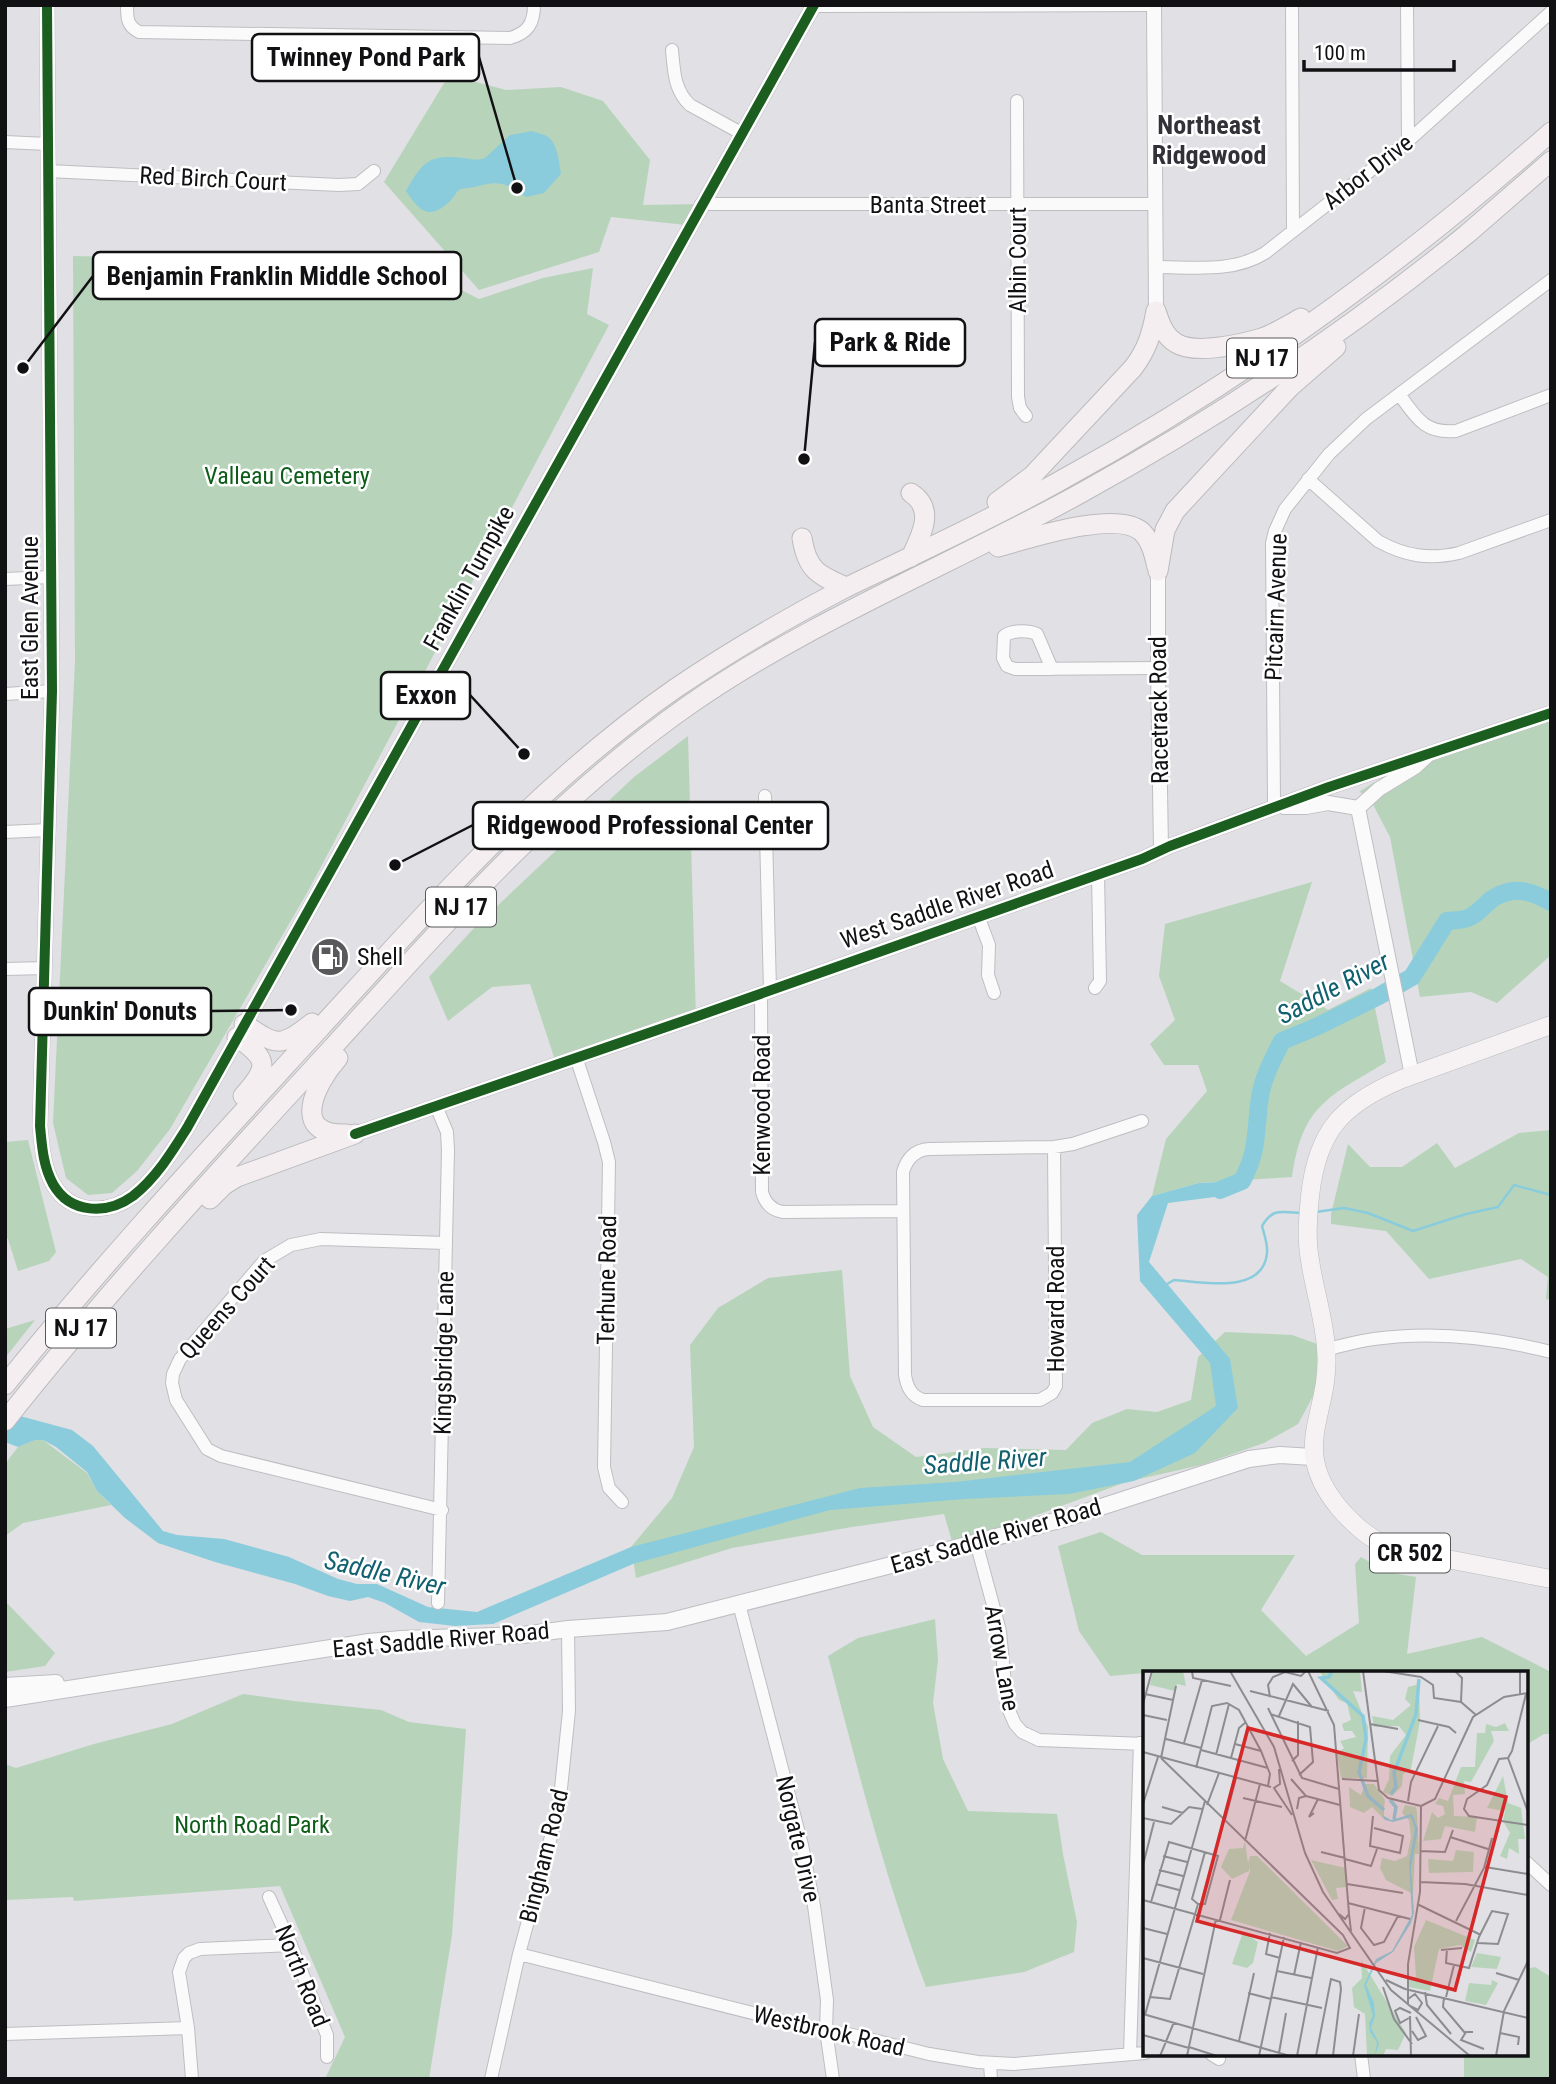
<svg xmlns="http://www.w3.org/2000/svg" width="1556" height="2084" viewBox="0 0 1556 2084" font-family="'Roboto Condensed',sans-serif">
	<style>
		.green { fill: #b7d4ba }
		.water { fill: #8accdc }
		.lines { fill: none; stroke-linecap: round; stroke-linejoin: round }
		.stream { stroke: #8accdc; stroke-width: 2.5 }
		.river { stroke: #8accdc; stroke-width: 18 }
		.minor-casing { stroke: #bebec2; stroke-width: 14 }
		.tertiary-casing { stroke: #bebec2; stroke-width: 16 }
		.secondary-casing { stroke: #bebec2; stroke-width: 18 }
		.primary-casing { stroke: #bbbbbd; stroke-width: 19 }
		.trunk-casing { stroke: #bbbbbd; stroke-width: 21 }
		.minor { stroke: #fafafb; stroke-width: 12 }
		.tertiary { stroke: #fafafb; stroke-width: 14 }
		.secondary { stroke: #fafafb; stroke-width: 16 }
		.primary { stroke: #f6f2f3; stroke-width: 18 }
		.trunk { stroke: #f4eef0; stroke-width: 19 }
		.cycleway-casing { stroke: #fff; stroke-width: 15 }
		.cycleway { stroke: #1b5e20; stroke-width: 10 }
		.labels { text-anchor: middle; stroke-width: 5; stroke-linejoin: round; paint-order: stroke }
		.shield { fill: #fff; stroke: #58585a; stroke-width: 2 }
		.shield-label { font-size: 23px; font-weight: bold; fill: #111013 }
		.street-label { font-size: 24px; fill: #111013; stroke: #fff }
		.park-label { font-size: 24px; fill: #0d5d19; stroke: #fff }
		.poi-label { font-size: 24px; fill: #111013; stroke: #fff; text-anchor: start }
		.neighbourhood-label { font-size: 26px; font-weight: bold; fill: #323138; stroke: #fff }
		.water-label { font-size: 26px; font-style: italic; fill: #11606f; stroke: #fff }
		.inset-river { fill: none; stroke: #8accdc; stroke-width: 3.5 }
		.inset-road { fill: none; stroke: #8d8d91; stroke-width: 2 }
		.view { fill: #d62828; fill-opacity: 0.15; stroke: #d62828; stroke-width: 3.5 }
		.inset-edge { fill: none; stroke: #111013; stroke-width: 3.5 }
		.leader { fill: none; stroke: #111013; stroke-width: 2.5 }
		.callout-dot { fill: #111013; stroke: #fff; stroke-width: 2.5 }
		.callout { fill: #fff; stroke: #111013; stroke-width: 2.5 }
		.callout-label { font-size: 26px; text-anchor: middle; font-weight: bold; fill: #111013 }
	</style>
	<rect width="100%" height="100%" fill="#e0e0e5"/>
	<!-- green -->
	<path class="green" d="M449,75L506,90L561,87L603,101L650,160L643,205L701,204L686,225L611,217L599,252L479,290L384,182Z
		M73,256L410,264L479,299L543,278L593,268L587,314L609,325L307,893L170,1129L137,1171L112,1193L88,1195L66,1178L53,1123L75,661Z
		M1548,715L1551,721V955L1497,1003L1471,992L1420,997L1390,837L1368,795L1359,792L1373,783Z
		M688,736L696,1019L556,1063L530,984L492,987L448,1021L429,977L475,927L634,777Z
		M1312,882L1280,981L1328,1010L1371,988L1386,1062C1368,1074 1339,1088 1325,1102C1303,1121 1296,1149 1292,1177L1199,1183L1152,1196L1166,1139L1207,1091L1198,1065H1164L1150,1044L1175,1020L1159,976L1165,924Z
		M1551,1130V1300L1546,1299L1548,1277L1521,1259L1429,1279L1386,1231L1331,1224V1214L1348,1144L1370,1167H1402L1437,1143L1455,1168L1519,1133Z
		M28,1140L56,1252L49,1261L18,1271L8,1239L5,1236V1142Z
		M842,1270L850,1376L873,1427L916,1457L984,1448L1066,1450L1092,1423L1127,1409L1157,1412L1191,1400L1198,1357L1225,1332L1292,1335L1323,1346L1318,1387L1298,1424L1264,1443L1201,1465L1126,1482L1018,1522L952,1541L944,1514L852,1527L732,1548L636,1578L631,1547L672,1498L694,1447L690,1345L718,1308L768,1278Z
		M35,1320L5,1358V1329Z
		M35,1440H43L87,1473L97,1491L111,1505L23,1523L5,1536V1464L18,1447Z
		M1101,1532L1142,1555H1295L1261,1610L1306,1656L1359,1623L1355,1564L1361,1557L1387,1572L1416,1577L1407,1654L1482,1637L1551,1672V1734H1544L1526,1745V1673H1145L1110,1676L1079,1631L1058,1546Z
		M5,1601L55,1653L45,1666L5,1672Z
		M935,1619L938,1660L933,1703L943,1759L968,1811L1057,1814L1063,1854L1077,1922L1074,1952L1024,1972L926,1987C885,1879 857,1767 828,1656L858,1638Z
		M243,1694L294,1701L381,1710L409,1722L466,1729L452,1935L429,2079H325L345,2037L280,1886L74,1901L73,1897L5,1900V1764L16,1768L94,1744L172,1724Z
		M1535,1967L1551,1977V2079H1464V2054H1526V1969Z"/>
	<!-- water -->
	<path class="water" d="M532,131C537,133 544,134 548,137C558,144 559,163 561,174L544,193L526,197C505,183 500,180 475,187C471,188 462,188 459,190C456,192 455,196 452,199C431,221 420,213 406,191C422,163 428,154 463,158C471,159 477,161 485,158L510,135Z
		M1242,1181L1230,1195L1168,1203L1149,1262L1230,1359L1238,1408L1195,1453L1134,1481L1069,1494L965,1499L830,1510L633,1564L493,1624L455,1626L419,1622L385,1603L368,1597L350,1601L328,1596L295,1584L215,1562L158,1543L125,1518L97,1491L87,1472L56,1447L43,1440H35L18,1447L5,1442V1412L72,1430L93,1446L163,1531L177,1535L224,1539L289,1557L338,1579L357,1584H377L428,1607L477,1612L631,1547L860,1488L955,1482L1130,1462L1216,1406L1210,1363L1140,1281L1137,1215L1152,1196L1199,1183Z"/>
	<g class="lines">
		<!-- stream -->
		<path class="stream" d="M1316,1212L1344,1208L1368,1213L1413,1231L1466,1214L1498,1207L1514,1185L1551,1195
			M1167,1284L1174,1280C1203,1282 1263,1295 1267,1253C1268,1244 1264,1234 1262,1226C1274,1206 1282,1213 1302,1213"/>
		<!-- river -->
		<path class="river" d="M1220,1190L1242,1181C1259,1149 1255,1131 1260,1097C1263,1077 1273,1059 1282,1041L1316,1027L1379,996L1412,977L1447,921C1455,920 1463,921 1470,917C1479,913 1484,905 1492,899C1514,885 1530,891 1551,902"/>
		<defs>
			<path id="minor" d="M127,5C127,18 127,26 139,32L510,38C528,33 534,23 534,5
				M1292,5L1293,231
				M1407,5L1408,141
				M813,6L1154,5
				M672,50C674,71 674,90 690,105L741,133
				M1017,101L1018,397L1020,408L1026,416
				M5,142L48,144
				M48,171L339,185L358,184L374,171
				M701,204H1155
				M1156,267C1193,267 1233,273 1265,253L1408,141L1551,12
				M1399,394C1416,417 1424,434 1456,431L1551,395
				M1308,479L1378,541C1405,556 1429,560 1459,553L1551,520
				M5,579L51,577
				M1052,669L1037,634C1028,630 1012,630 1004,636L1003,658L1007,666L1015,669L1158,668
				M5,694L52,691
				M765,796L770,990
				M1276,807L1274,802L1272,543L1275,531L1285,509L1329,454L1366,419L1551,280
				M5,832L48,830
				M978,916L989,945L988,975L994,993
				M5,969L45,968
				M1095,988L1100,981L1098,874
				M761,993L762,1192C765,1203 771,1210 783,1212L903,1211
				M576,1057L604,1142L609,1162L604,1467L609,1488L622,1502
				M436,1106L447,1132L448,1150L438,1603
				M1054,1147L1056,1386L1052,1393L1040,1400H923C911,1396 907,1387 905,1375L903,1172C907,1158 915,1150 929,1149L1054,1147L1073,1144L1142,1121
				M1327,1349C1342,1346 1358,1341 1374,1339C1434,1331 1492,1337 1551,1352
				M442,1510L221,1456L207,1449L176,1400L172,1383L173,1374L180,1359L264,1261L291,1245L321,1239L446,1243
				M976,1542L1000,1631L1007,1706L1015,1724L1022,1732L1039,1740L1145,1744
				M739,1604L802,1845L814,1906L827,2000L826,2030L833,2079
				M1526,1862L1551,1885
				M269,1897L291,1945L327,2035V2057
				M519,1954L796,2024L857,2036L929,2054L978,2062L1014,2064L1145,2053
				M5,2034L188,2028
				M1130,2054L1140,1743
				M1211,2054L1219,2059
				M1361,2054L1364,2079
				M990,2063L991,2079
				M192,2079L188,2028L179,1972L184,1958L189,1953L200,1949L291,1945
				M491,2079L519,1954L552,1833L560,1798L569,1711L568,1629"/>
			<path id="tertiary" d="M47,5L52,691L40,1126C42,1146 43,1166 53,1184C70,1214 107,1215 133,1196C156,1178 172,1152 187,1128L814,5
				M1154,5L1156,311
				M1158,571V668L1161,849
				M1284,807H1306L1328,803L1358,808
				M1358,808L1412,1075
				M1358,808L1379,789L1415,767L1427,756
				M355,1134L695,1017L1142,859L1170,846L1329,787L1551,713"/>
			<path id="secondary" d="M5,1686L56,1683
				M5,1699L369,1642L401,1639L523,1635L568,1629L667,1622L911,1560L1070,1517L1249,1459L1280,1455L1313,1457"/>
			<path id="primary" d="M1551,1025L1402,1079C1342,1104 1317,1131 1310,1196C1308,1217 1306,1239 1310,1260C1314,1289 1324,1318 1326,1348C1332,1415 1287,1446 1340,1509C1356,1527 1372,1541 1395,1549L1551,1579"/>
			<path id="trunk" d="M1156,311C1160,323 1164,336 1176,343C1195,355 1241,344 1262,338C1276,333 1288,325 1301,318
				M911,493C936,509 921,536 911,557
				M997,502L1032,476L1133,368C1147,350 1152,333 1156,311
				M802,538C807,570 818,575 846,587
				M998,547C1028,539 1117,509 1142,532C1151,541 1154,554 1157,567
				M1158,571L1165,530L1175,511L1290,387L1336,347
				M244,1024C277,1046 280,1048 312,1023
				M237,1037C268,1059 270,1066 243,1096
				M338,1058C315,1084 289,1136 347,1134
				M210,1199L224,1185L237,1177L355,1134
				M5,1385C104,1262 212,1146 319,1029C431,907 539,783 676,688C729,652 784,620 841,590C865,578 890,567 914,555C962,532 1011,508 1058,482C1235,385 1400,266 1551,132
				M5,1421C108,1291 220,1170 332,1048C444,925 552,801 689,705C811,620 951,565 1081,493C1216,419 1347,332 1467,234C1495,210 1523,185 1551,161"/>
		</defs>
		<!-- minor casing -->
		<use href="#minor" class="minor-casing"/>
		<!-- tertiary casing -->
		<use href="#tertiary" class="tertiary-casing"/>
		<!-- secondary casing -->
		<use href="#secondary" class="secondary-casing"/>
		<!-- primary casing -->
		<use href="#primary" class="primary-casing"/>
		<!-- trunk casing -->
		<use href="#trunk" class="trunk-casing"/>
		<!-- minor -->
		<use href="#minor" class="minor"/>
		<!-- tertiary -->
		<use href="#tertiary" class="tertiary"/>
		<!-- secondary -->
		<use href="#secondary" class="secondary"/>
		<!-- primary -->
		<use href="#primary" class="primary"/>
		<!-- trunk -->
		<use href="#trunk" class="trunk"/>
		<defs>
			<path id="cycleway" d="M47,5L52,691L40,1126C42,1146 43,1166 53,1184C70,1214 107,1215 133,1196C156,1178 172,1152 187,1128L814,5
				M355,1134L695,1017L1142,859L1170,846L1329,787L1551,713"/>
		</defs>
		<!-- cycleway casing -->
		<use href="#cycleway" class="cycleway-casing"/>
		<!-- cycleway -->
		<use href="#cycleway" class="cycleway"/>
	</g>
	<!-- icons -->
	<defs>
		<symbol id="fuel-disc" viewBox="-11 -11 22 22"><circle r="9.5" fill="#59595c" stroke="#fff"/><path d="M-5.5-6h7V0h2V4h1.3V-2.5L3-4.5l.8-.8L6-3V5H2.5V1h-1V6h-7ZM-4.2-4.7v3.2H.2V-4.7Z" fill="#fff"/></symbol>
	</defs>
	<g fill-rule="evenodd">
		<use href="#fuel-disc" x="308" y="935" width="44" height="44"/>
	</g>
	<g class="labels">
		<!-- shield labels -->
		<g class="shield">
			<rect x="1227" y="338.5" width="70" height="39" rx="5"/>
			<rect x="426" y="887.5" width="70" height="39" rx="5"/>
			<rect x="46" y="1308.5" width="70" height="39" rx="5"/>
			<rect x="1370" y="1533.5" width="80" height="39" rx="5"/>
		</g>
		<g class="shield-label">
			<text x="1262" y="366">NJ 17</text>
			<text x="461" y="915">NJ 17</text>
			<text x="81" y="1336">NJ 17</text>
			<text x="1410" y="1561">CR 502</text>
		</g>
		<!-- street labels -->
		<g class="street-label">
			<text transform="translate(1368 172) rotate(-38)" y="8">Arbor Drive</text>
			<text transform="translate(213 179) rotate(3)" y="8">Red Birch Court</text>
			<text x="928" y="213">Banta Street</text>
			<text transform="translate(1018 260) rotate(-90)" y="8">Albin Court</text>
			<text transform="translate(469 578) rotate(-61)" y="8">Franklin Turnpike</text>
			<text transform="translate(1276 607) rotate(-88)" y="8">Pitcairn Avenue</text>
			<text transform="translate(30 618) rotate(-90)" y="8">East Glen Avenue</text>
			<text transform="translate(1159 710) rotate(-91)" y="8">Racetrack Road</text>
			<text transform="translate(947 905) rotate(-19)" y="8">West Saddle River Road</text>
			<text transform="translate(762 1105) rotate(-90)" y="8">Kenwood Road</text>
			<text transform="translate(607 1280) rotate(-89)" y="8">Terhune Road</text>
			<text transform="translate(227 1308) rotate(-48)" y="8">Queens Court</text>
			<text transform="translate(1056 1309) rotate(-90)" y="8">Howard Road</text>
			<text transform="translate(444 1353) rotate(-89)" y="8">Kingsbridge Lane</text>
			<text transform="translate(996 1536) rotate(-16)" y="8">East Saddle River Road</text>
			<text transform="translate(441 1640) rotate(-5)" y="8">East Saddle River Road</text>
			<text transform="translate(1002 1658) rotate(80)" y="8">Arrow Lane</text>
			<text transform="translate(798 1839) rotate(77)" y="8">Norgate Drive</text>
			<text transform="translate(544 1856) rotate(-76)" y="8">Bingham Road</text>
			<text transform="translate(302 1976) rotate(68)" y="8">North Road</text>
			<text transform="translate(829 2031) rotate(13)" y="8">Westbrook Road</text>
		</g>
		<!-- park labels -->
		<g class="park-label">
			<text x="287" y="484">Valleau Cemetery</text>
			<text x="252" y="1833">North Road Park</text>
		</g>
		<!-- poi labels -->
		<g class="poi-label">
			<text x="357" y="965">Shell</text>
		</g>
		<!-- neighbourhood labels -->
		<g class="neighbourhood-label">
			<text x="1209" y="134">Northeast<tspan x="1209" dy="30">Ridgewood</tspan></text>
		</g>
		<!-- water labels -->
		<g class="water-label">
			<text transform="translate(1333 988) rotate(-28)" y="9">Saddle River</text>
			<text transform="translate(985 1461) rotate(-4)" y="9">Saddle River</text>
			<text transform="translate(385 1573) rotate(13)" y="9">Saddle River</text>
		</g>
	</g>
	<!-- overview -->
	<g transform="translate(1143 1671)">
		<rect width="385" height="385" fill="#e0e0e5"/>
		<path d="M10,0H40L43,15L34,13L32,20L7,14ZM176,0H217L219,21L210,20L225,56L224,107H198L194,82L201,77L197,70L213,66L209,60H201L199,53L208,49L204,32L196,29ZM276,13L277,50L268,98L260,103L259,115L249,125L240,121L246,108L247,85L263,64L256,55L231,56L229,45L250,49L268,34L262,28L265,16ZM362,52L366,60H348L351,70L328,111L321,110L322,123L310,124L311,145L334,146L332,161L302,155L298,168L280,170L289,141L295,147L302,143L300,135L292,133L296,127L305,130L318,96H332L334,62H342L343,53L353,56ZM360,105L365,132L378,137L382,168H375L376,183L366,177L364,188L357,185L367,162L360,150L362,140L344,137ZM222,113H231L242,129L240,147L229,136L221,142L207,136L206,116L218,124ZM262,134L273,136L274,141L276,183H272L270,223L243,209L237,197L239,187L252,190L264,185L268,166L266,149L259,142ZM102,170L105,192L107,185H114L205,275L195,280L88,249L107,200L106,195V200L89,208L78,196L86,178L100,177ZM313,179L331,181L330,201L286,202L285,188L310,190ZM168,189L203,197L204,216L193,217L195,228L189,229ZM283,249L332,269L328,281L317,274L296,278L287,320L265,316V309L273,306L271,276ZM100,261L115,271L110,292L104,297L89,293ZM334,282L358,286L354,298L328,296ZM218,289L263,362L255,379L243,378L240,385H224L222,343L211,336L209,317L219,307ZM349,309L355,312L343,334L322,330L326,312L348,314Z" fill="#b7d4ba"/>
		<path d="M241,135V145L248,149L269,143L275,158L268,197L271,242L268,252L250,281L233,292L223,314L231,332L232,345L228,357L236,372L232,385L234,371L227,361L226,352L230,345L221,314L233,288L249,280L269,244L266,192L272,158L268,146L250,151L242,149L240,147Z" fill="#8accdc"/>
		<path class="inset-river" d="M189,0L186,6L178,7L220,45L223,68L216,101L225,125L241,139M248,123L253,116L251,102L273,43L276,8M247,129L253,136L251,148"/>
		<path class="inset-road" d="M49,0L50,7L88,15M87,0L131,76L162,182L180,221L248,319L327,385M165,0L191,54L206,243M220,0L236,119L245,127L278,135M240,0L278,6L290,14L291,27L318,31L333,44M312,0L319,7L318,31M377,0V23M107,20L186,40M2,23L30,29M383,23L369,80L365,87L356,88L344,114L324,128L321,138L326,145L385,154M127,26L125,14L130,6L142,1L158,5L163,0M0,33L9,0M125,37L159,107L196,118M127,43L167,56L170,91L156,104M0,44L24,49M136,45L150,13L169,36M275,49L306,56L313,62M227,53L255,58M23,68L58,77M41,72L59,9M92,73L118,80M58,79L125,97M0,81L128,116M73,84L86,33M18,87L33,15M88,87L96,57L103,51M365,87L385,141M149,90L155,84V50M53,97L69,35L84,32L96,39L118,80L127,103L125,115M136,98L137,113L131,117L149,144M148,108L163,125L156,127L154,138M199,108L234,110M163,125L197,134M100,127L139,136M265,130L268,111L295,55M0,133L15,86M64,134L76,102M278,135L292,128L330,46L361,26L385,22M19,136L40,142M171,142L166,146L175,128M230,145L227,175L257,182L260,165L231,157M0,147L28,153L46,136L59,138M82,149L93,107M307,166L345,178M102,170L117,113M277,180L302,181L310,159M178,181L202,187M20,185L44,191M202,188L228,195L234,178M0,194L11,151M342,196L385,203M16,199L40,205M277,211L322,213L385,224M13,213L36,219M204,213L260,222M0,229L194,282L207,277L200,264L18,87M8,231L26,171L75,185L62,233H55M205,232L267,248M55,233L49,228L62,181M274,233L338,264M222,236L218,257L231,274L241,271L255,245M196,243L202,248L206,243L208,260M77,249L87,209M313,250L341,197L349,167M0,257L24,263M127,262L123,283L137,287M304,278L303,292L326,297L336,266L349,240L365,243L355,273L335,272M298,279L319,277M0,287L60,303M134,300L168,307M353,302L376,309M151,304L158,271M243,309L262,318M240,316L251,348L269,373M262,318L385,347M282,321L284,334L308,363M105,322L128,328M7,326L27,328L55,233M128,326L179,337M301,326L300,336L322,362M303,326L311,294M265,328L272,323L279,332L275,339L267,335M265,333V293L277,221L278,135M0,343L147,385M2,344L62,130M267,345L268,385M266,347L257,352L252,340L257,337L268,342M269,360L275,369L283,365L273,346M330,361H323L318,369L341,378M357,362L376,366L375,374M0,364L46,377M96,370L111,302M46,376L74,385M136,382L143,342M17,385L31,351M44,385L73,248M116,385L141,266M154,385L175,276M173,385L188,308L197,311L198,318L190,385M210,385L216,343M353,385L361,340L385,290"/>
		<path class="view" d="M105,57L363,126L312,319L54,250Z"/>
		<rect width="385" height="385" class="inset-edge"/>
	</g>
	<!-- callouts -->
	<path class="leader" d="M517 188L479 57M23 368L93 276M804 459L815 342M524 754L470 695M395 865L473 825M291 1010L211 1011"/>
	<g class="callout-dot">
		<circle cx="517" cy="188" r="7"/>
		<circle cx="23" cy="368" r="7"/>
		<circle cx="804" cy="459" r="7"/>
		<circle cx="524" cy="754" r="7"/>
		<circle cx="395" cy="865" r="7"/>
		<circle cx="291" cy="1010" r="7"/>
	</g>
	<g class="callout">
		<rect x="252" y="34" width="227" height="47" rx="7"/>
		<rect x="93" y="252" width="368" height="47" rx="7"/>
		<rect x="815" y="319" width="150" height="47" rx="7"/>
		<rect x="381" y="672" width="89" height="47" rx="7"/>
		<rect x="473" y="802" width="355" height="47" rx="7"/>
		<rect x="29" y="988" width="182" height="47" rx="7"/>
	</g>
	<g class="callout-label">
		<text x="366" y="66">Twinney Pond Park</text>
		<text x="277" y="285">Benjamin Franklin Middle School</text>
		<text x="890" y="351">Park &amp; Ride</text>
		<text x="426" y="704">Exxon</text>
		<text x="650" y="834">Ridgewood Professional Center</text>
		<text x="120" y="1020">Dunkin' Donuts</text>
	</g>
	<!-- border -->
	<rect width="1556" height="2084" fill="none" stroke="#111013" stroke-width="14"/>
	<!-- scale -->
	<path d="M1304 60v10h150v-10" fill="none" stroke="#111013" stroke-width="3.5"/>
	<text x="1314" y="60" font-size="21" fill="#111013" stroke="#ffffff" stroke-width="5" paint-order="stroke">100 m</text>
</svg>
